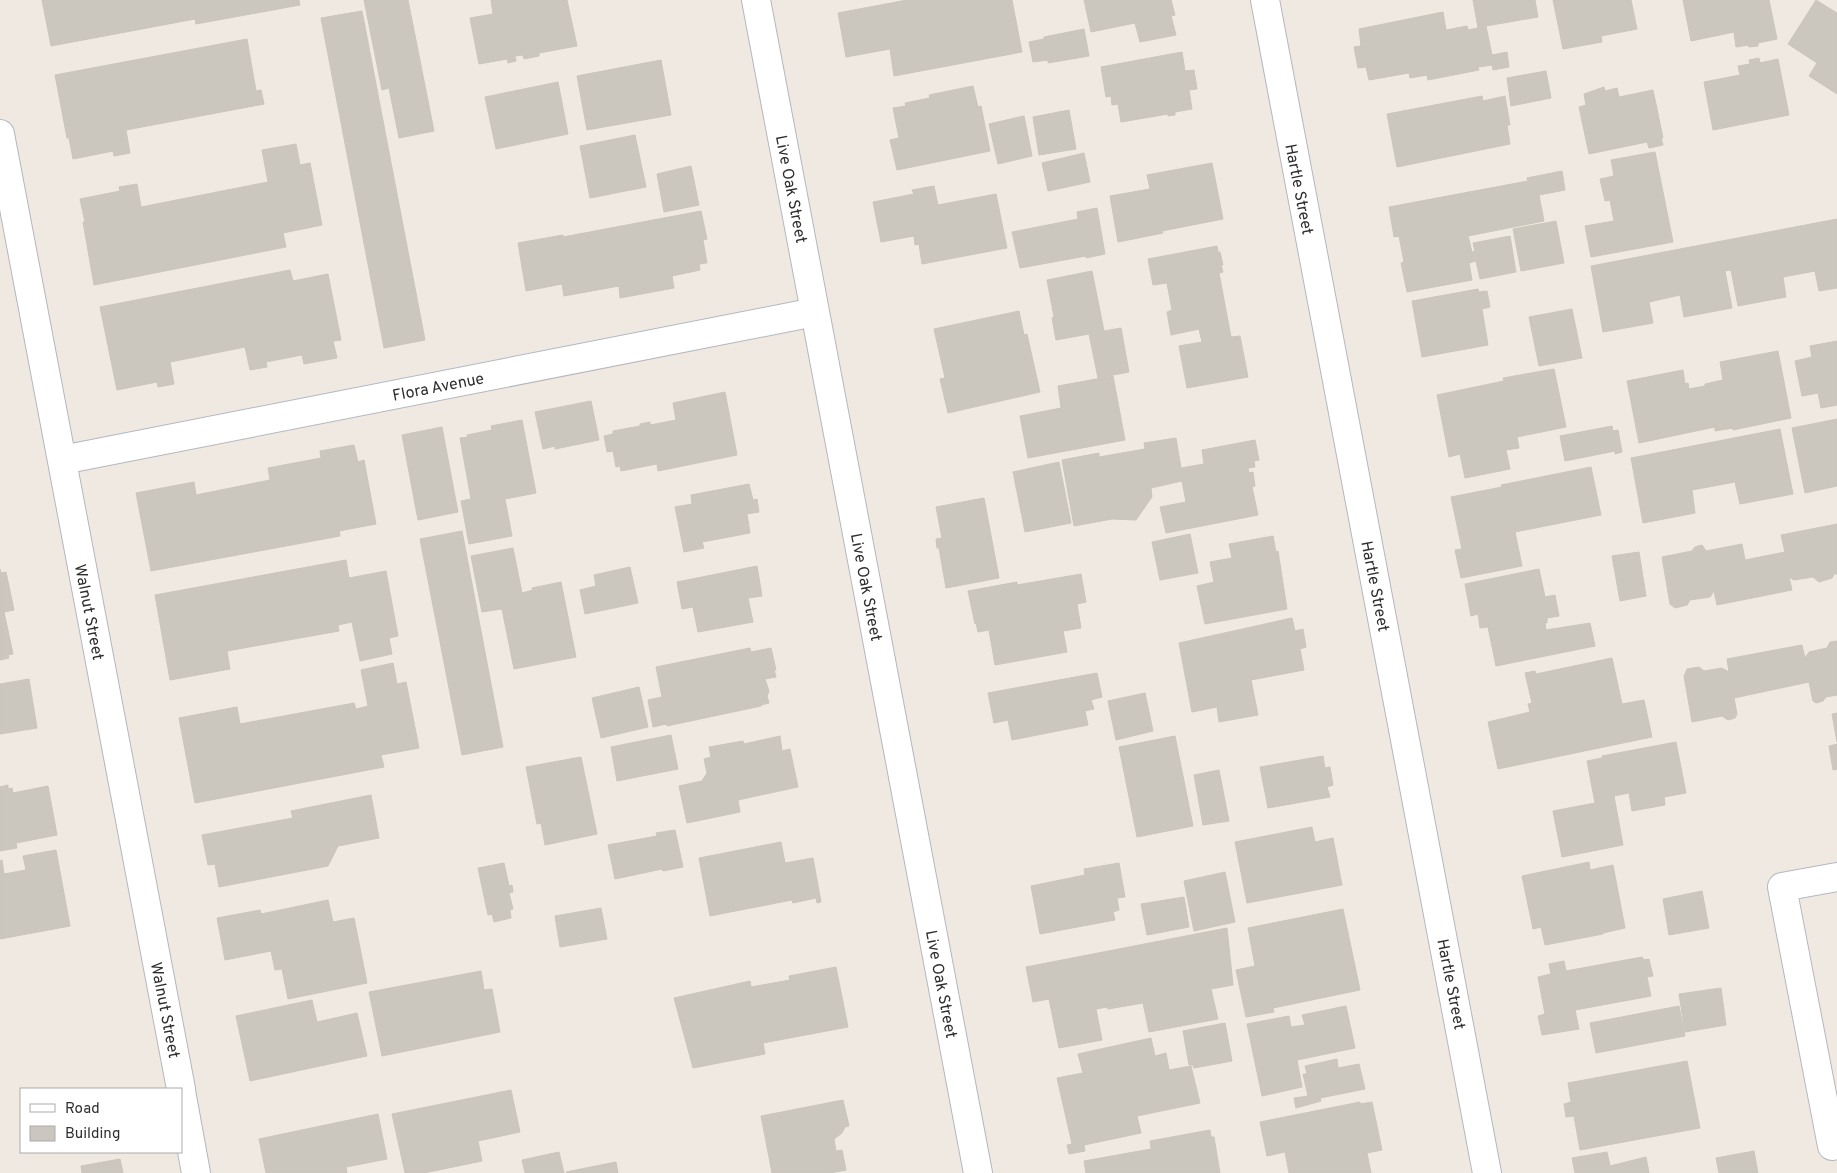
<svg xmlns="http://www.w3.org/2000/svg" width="1837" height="1173" viewBox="0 0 1837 1173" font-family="Overpass,sans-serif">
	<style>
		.building { fill: #cbc7bf; stroke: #cbc5ba }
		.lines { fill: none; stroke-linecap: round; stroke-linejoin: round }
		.minor-casing { stroke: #b4b7c1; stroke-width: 30 }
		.minor { stroke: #fff; stroke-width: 28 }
		.labels { text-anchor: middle; stroke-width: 4.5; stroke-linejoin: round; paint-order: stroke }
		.street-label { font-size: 16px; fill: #2e2e2e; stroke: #fff }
	</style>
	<rect width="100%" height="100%" fill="#efe9e1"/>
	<!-- building -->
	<path class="building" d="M42,0H299L300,5L196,24L195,19L51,46Z
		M364,0H408L434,131L399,138L389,88L382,90Z
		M491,0H567L577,46L539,53V56L524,59L523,55L515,56L516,61L508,63L507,59L479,64L470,18L493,14Z
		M907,0H1012L1022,52L894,76L890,49L846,57L838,13Z
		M1084,0H1171L1175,15L1171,16L1176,35L1140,42L1135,23L1091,32Z
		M1473,0H1535L1538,17L1486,26L1492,55L1507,52L1509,67L1493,70L1492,65L1478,67L1479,70L1428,80L1427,75L1410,78L1409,73L1369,80L1366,67L1358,68L1354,47L1361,46L1359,29L1443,12L1446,30L1467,26L1468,30L1478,28Z
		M1553,0H1631L1637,29L1601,36L1602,42L1563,49Z
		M1683,0H1769L1777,39L1758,43V46L1749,47L1748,45L1736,47L1734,32L1691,41Z
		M1816,0L1837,13V94L1809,76L1817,63L1788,44Z
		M362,11L425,340L384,348L321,18Z
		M1084,29L1089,56L1048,63V60L1033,62L1029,42L1044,39V37Z
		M247,39L256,91L261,90L264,104L126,130L130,153L114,156L113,151L73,159L69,138H67L55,75Z
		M1182,52L1185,71L1194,70L1197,89L1189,90L1192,109L1175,112V115L1168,116V114L1121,122L1118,104L1112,105L1111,96L1106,97L1101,67Z
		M1759,58L1760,63L1778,59L1789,115L1713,130L1704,82L1740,75L1738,66L1750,64L1749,60Z
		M661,60L671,115L587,130L577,76Z
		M1546,71L1551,98L1511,106L1507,78Z
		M558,82L568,134L496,149L485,97Z
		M973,86L978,107L981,106L990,151L897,170L890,140L899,138L893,108L906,106L905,103L930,98L929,95Z
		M1604,87L1605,91L1617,88L1619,97L1653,90L1663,138H1661L1663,145L1649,148L1647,142L1589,154L1579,107L1586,105L1584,94Z
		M1482,96L1483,101L1505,96L1510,125H1507L1510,144L1397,167L1387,114Z
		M1069,110L1076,149L1039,155L1033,117Z
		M1024,116L1032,156L998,164L989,124Z
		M635,135L646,187L590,198L580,146Z
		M296,144L300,165L310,163L322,225L283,233L286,247L94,285L83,222H85L80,199L120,191L119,187L137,184L141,207L268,182L262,150Z
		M1655,152L1673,242L1591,257L1585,226L1614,221L1610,200L1605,201L1600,179L1614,176L1611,160Z
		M1084,153L1090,182L1048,191L1042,163Z
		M1212,163L1223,219L1162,231L1163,233L1118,242L1110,196L1150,189L1147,175Z
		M691,166L699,205L664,212L657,174Z
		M1562,171L1565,190L1539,195L1544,221L1468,236L1472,252L1475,251L1473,243L1510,236L1516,272L1480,279L1476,261L1469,263L1472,280L1407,292L1401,263L1404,262L1399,236L1394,237L1389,207L1528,181L1527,178Z
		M934,186L938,205L996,194L1007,248L922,264L919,244L915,245L914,236L881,242L873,202L914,194L912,190Z
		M1097,208L1105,254L1086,258V256L1020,268L1012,232L1078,219L1077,212Z
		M701,211L707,239L703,240L707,263L699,264L700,270L672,276L674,288L620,298L619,286L564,296L562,284L526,291L518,243L563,235V237Z
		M1837,219V288L1819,291L1815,271L1783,277L1786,297L1738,306L1731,270L1725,271L1732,308L1684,317L1680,295L1649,302L1653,323L1603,332L1591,266Z
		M1556,221L1564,263L1521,271L1513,229Z
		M1217,246L1218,252H1220L1223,265H1221L1223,272L1219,273L1231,337L1240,336L1248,377L1187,388L1179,346L1202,342L1199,329L1171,335L1167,312L1172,310L1167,283L1153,285L1148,259Z
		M290,270L293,281L328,274L341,340L333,341L337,358L304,364L302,355L266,362L267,367L250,370L245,347L170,362L174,384L158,387L157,382L117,390L100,307Z
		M1092,271L1104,331L1121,328L1129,372L1098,378L1089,334L1056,340L1052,318L1054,317L1047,280Z
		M1478,289L1479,292L1487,291L1490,307L1482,309L1488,345L1422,357L1412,301Z
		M1572,309L1582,358L1539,366L1529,317Z
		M1019,311L1024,335L1027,334L1040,392L948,413L940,379L945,378L934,329Z
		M1837,341V405L1821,408L1818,393L1802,396L1795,361L1812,357L1810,346Z
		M1778,351L1791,418L1733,430V428L1715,431V427L1639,443L1627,381L1683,370L1685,384L1688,383L1689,389L1705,386V384L1723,380L1720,362Z
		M1554,369L1566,427L1517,437L1519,448L1506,450L1510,469L1465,478L1460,454L1449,457L1437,395L1504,381L1503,378Z
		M1113,376L1125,440L1028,458L1020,416L1061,408L1058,386Z
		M725,392L737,455L658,471L657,464L621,471L620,466L616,467L613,451L607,452L604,436L613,434V431L640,426V424L650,422V425L676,420L673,403Z
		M591,401L599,440L555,449V446L543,449L535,412Z
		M1837,419V486L1805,493L1792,428Z
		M522,420L536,493L505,499L512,536L469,544L461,501L471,499L460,438L468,437L467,435L492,430L491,426Z
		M1612,426L1613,431L1618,430L1622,452L1615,454V451L1565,461L1560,436Z
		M442,427L458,512L418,520L402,435Z
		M1780,429L1793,494L1740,504L1735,482L1692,490L1695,513L1643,523L1631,458Z
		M1176,438L1181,468L1204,464L1202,450L1255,440L1259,460L1254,461L1255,467L1248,468L1249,473L1253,472L1255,486L1252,487L1258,515L1166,533L1160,507L1186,502L1182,481L1151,488L1152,497L1136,520L1112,519L1074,526L1062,460L1099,453V457L1145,449L1144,443Z
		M354,445L358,462L364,460L376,524L339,531L340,536L151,571L136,493L194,482L196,495L270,480L268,468L321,458L320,451Z
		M1059,462L1071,523L1025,532L1013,472Z
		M1591,467L1601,515L1515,532L1522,566L1461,578L1455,550L1462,549L1451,497L1502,487L1501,485Z
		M749,484L753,500L757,499L759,512L747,514L750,533L702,542L704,548L684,552L675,507L692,504L691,495Z
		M984,498L999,578L946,588L939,548H937L936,539L942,538L936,507Z
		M1837,524V575L1835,573L1832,578L1819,582L1813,577L1794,580L1789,577L1792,590L1717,605L1714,591L1710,597L1690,600L1687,605L1675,608L1670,604L1662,557L1692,551L1695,547L1702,545L1706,551L1742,544L1745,560L1785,552L1781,535Z
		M462,531L503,747L462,755L420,539Z
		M1190,534L1198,573L1160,580L1152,542Z
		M1273,536L1276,552L1278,551L1287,609L1205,624L1197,586L1214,582L1210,562L1232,558L1229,544Z
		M513,548L522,593L533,590L532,588L561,582L576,657L514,669L502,609L482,612L471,556Z
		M1639,552L1646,596L1620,601L1612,556Z
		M346,560L349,578L386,571L398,636L389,638L392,654L360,661L352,622L338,625L339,631L227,651L230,669L170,680L155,595Z
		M757,566L762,596L748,598L753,622L698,632L693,607L682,609L677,582Z
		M630,567L638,603L585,614L580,590L596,586L594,575Z
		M0,569L1,573L6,572L14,610L4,612L13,654L8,655L9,658L0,660Z
		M1539,569L1545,597L1555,595L1559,616L1547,618V623H1545L1546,630L1590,623L1595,646L1496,666L1488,627L1480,628L1478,614L1471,616L1465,584Z
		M1081,574L1086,602L1077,604L1081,628L1063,631L1067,652L995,665L989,630L978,632L976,623L975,624L968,591L1017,582V585Z
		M1292,618L1295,631L1303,629L1306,647L1300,649L1304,670L1251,680L1258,715L1219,722L1217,707L1192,712L1179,643Z
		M1837,641V695L1826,697L1823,701L1816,703L1813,701L1809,682L1734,698L1737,714L1735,718L1728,720L1722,716L1692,722L1684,676L1687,669L1699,667L1704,671L1722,668L1729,672L1727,659L1802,645L1805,658L1809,652L1827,648L1830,642Z
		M750,648L751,652L771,648L776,670H774L776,677L765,679L769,691L767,696L769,703L761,705V706L667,726L666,724L653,727L648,700L662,697L656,667Z
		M1612,658L1622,704L1644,700L1652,737L1498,769L1488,722L1530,712L1528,704L1532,703L1525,673L1535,671L1536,674Z
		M393,663L397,684L406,682L419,748L381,755L384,767L195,803L179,718L237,707L240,724L354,703L356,709L368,706L361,670Z
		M1097,673L1102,697L1091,700L1094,709L1085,711L1088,725L1012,740L1008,720L994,723L988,693Z
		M29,679L37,728L0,734V684Z
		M639,687L648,727L601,738L592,698Z
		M1145,693L1153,731L1116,740L1108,701Z
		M1837,713V742L1832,714Z
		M671,735L678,769L617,781L611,747Z
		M780,736L782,751L790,749L798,787L738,800L740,812L687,823L679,786L702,781L707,773L704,759L711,757L709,747L743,741L744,744Z
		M1175,736L1193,826L1137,837L1119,747Z
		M1676,742L1686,793L1664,797L1665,805L1632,811L1629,793L1614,796L1623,845L1562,857L1553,811L1595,803L1587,761L1602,758V756Z
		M1837,744V769L1833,770L1829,746Z
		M1323,756L1325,768L1330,767L1333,785L1327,787L1330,797L1268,808L1260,767Z
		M581,757L597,834L545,845L541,823L537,824L526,767Z
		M1219,770L1229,821L1203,825L1194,775Z
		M8,785V789L12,788L13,793L48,786L57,835L16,843L17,848L0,851V787Z
		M371,795L379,838L338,846L328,866L219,887L215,864L208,865L202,835L293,818L291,811Z
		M1312,827L1315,842L1333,838L1342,885L1247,903L1235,842Z
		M675,830L683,867L663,871L662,869L615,879L608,845L657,836L656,833Z
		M781,842L785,863L813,858L821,902L817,903L816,898L793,903L792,900L710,916L699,858Z
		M56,850L70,926L0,939V861L2,860L4,874L26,870L23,856Z
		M1589,862L1590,870L1613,865L1625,928L1603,933V934L1545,945L1541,927L1533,929L1522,876Z
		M504,863L509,886L512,885L513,892L509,893L513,909L510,910L511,918L494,922L492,914L488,915L478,868Z
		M1119,863L1125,897L1117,898L1119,910L1113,912L1115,920L1040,934L1031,886L1085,875L1084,869Z
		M1225,872L1235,922L1194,931L1184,881Z
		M1702,891L1709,928L1669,935L1663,899Z
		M1184,897L1189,927L1147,935L1141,904Z
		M328,900L333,922L354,918L367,983L288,999L282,969L275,970L271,951L225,960L217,918L260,910L261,914Z
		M601,908L607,939L560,947L555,916Z
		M1343,909L1360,990L1273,1008L1274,1012L1246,1017L1236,970L1255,966L1248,928Z
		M1227,928L1233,985L1211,989L1218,1019L1149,1032L1143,1003L1108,1009L1107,1007L1096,1009L1102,1040L1059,1048L1049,999L1033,1002L1026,967Z
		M1642,957L1644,960L1649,959L1653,976L1647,977L1651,996L1575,1010L1579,1029L1542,1035L1538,1016L1545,1014L1538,977L1551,974L1549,964L1564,961L1566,971Z
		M836,967L848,1027L763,1043L765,1054L693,1068L674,998L750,981L751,987L790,980L789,976Z
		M481,971L484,990L492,989L500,1032L382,1056L369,992Z
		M1721,988L1726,1025L1685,1032L1679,994Z
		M312,1000L317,1022L357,1013L367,1056L250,1081L236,1016Z
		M1346,1006L1355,1048L1297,1060L1302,1087L1262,1096L1247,1024L1289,1016L1291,1027L1305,1025L1302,1015Z
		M1679,1006L1685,1036L1596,1053L1590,1023Z
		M1225,1023L1232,1061L1194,1068L1193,1065H1189L1183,1031Z
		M1151,1038L1155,1056L1166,1053L1169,1070L1191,1066L1200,1103L1137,1116L1141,1133L1084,1145L1085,1151L1069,1154L1067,1145L1072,1144L1057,1078L1083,1073L1078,1054Z
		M1337,1059L1338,1068L1359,1064L1365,1089L1320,1098L1321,1101L1296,1108L1294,1098L1308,1096L1303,1074H1307L1305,1066Z
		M1687,1061L1700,1128L1580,1150L1574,1116L1566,1117L1564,1104L1571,1102L1568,1083Z
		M511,1090L520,1132L478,1141L482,1161L424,1173H405L392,1114Z
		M843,1100L849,1126L845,1127L842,1133L834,1139L836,1151L842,1150L846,1170L830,1173H772L761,1116Z
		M1360,1102V1104L1372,1102L1382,1150L1367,1153L1371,1173H1289L1285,1152L1267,1156L1260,1122Z
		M378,1114L387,1159L346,1167L347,1173H266L259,1139Z
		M1210,1130L1211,1137H1214L1220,1173H1086L1084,1161L1151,1149L1150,1141Z
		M1754,1151L1758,1173H1719L1716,1158Z
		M559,1152L564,1173H525L522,1160Z
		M1607,1152L1610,1166L1646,1157L1649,1173H1575L1572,1158Z
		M120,1159L123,1173H82L81,1166Z
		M616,1162L618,1173H567L566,1172Z"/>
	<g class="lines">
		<defs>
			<path id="minor" d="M756,0L978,1173
				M1265,0L1487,1173
				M0,134L181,1089
				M62,460L815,312
				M1837,877L1782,887L1832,1146L1837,1145
				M181,1091L196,1173"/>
		</defs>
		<!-- minor casing -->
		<use href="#minor" class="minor-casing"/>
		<!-- minor -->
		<use href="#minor" class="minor"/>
	</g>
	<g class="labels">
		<!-- street labels -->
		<g class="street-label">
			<text transform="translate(792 189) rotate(79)" y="6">Live Oak Street</text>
			<text transform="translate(1300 189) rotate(79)" y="6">Hartle Street</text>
			<text transform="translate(438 386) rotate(-11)" y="6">Flora Avenue</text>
			<text transform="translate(1376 586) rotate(79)" y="6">Hartle Street</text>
			<text transform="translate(867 587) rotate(79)" y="6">Live Oak Street</text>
			<text transform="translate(90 612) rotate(79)" y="6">Walnut Street</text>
			<text transform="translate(942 984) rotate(79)" y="6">Live Oak Street</text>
			<text transform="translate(1452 984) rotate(79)" y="6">Hartle Street</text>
			<text transform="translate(166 1010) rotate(79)" y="6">Walnut Street</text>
		</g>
	</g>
	<!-- legend -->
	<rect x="20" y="1088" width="162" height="65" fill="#ffffff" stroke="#ababab"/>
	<rect x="30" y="1104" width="25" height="8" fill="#ffffff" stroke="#ababab"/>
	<text x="65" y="1113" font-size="15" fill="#2e2e2e">Road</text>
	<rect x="30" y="1126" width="25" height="15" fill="#cbc7bf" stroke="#ababab"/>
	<text x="65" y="1138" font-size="15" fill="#2e2e2e">Building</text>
</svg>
